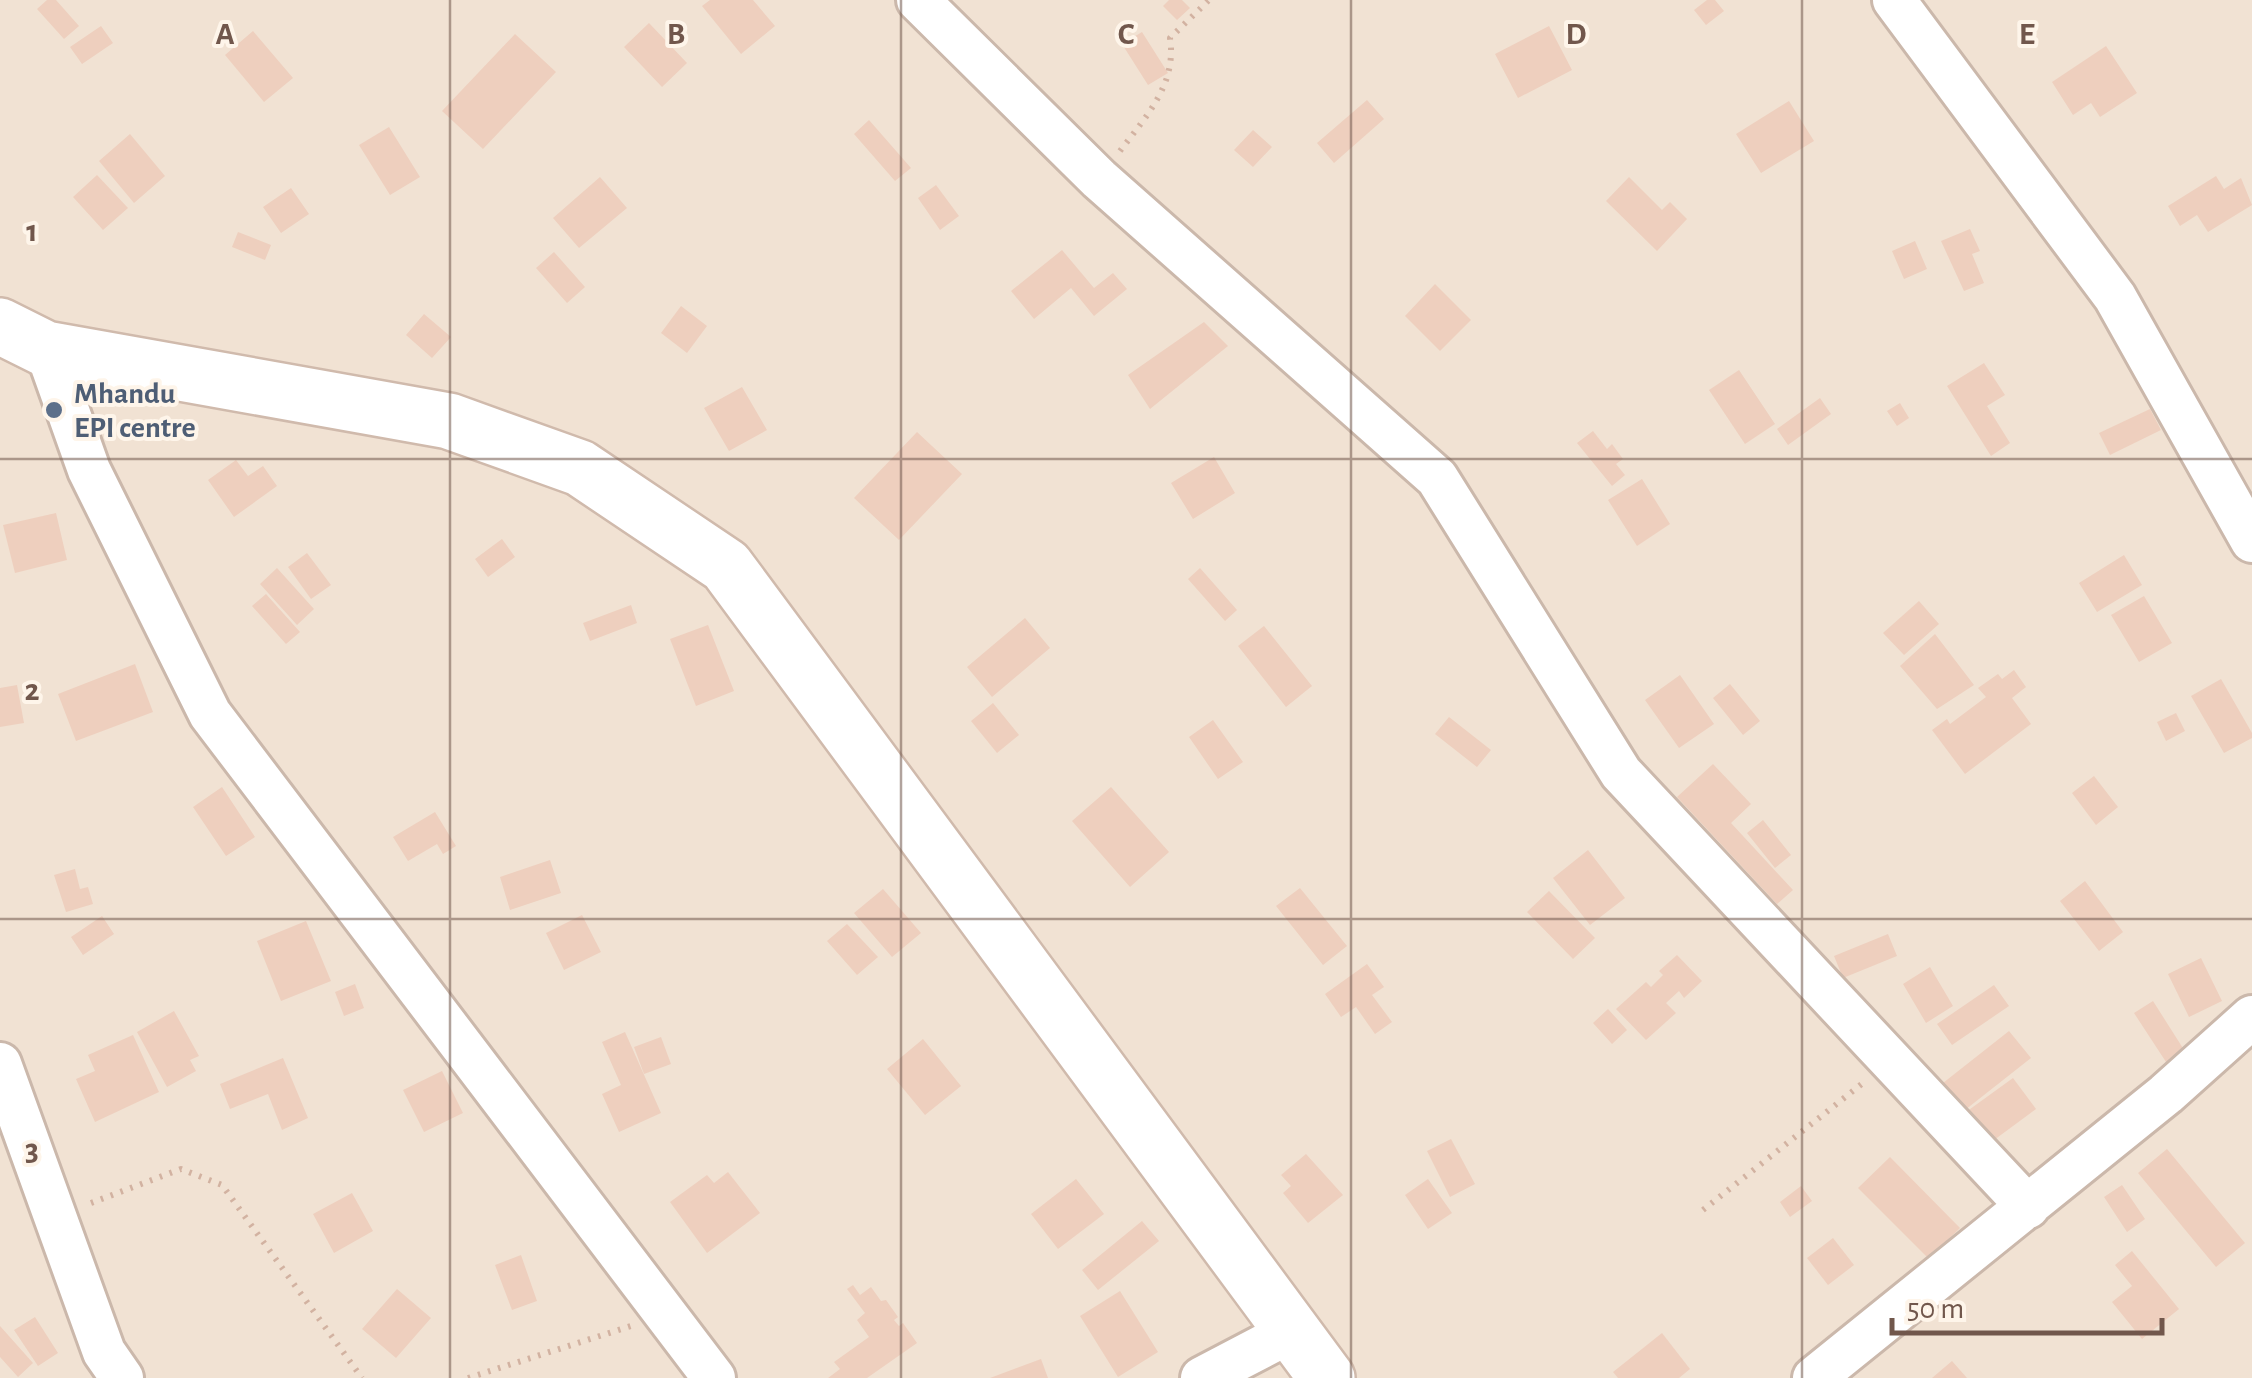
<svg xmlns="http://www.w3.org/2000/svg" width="2252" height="1378" viewBox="0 0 2252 1378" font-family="'Alegreya Sans',sans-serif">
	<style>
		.residential { fill: #f1e2d3 }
		.building { fill: #eecfbe }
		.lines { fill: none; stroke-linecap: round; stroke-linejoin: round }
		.street-casing { stroke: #cbb8ab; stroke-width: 48 }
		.secondary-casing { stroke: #d0baac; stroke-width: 60 }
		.path { stroke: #d2b2a1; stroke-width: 6; stroke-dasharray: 2.5 8; stroke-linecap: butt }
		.street { stroke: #fff; stroke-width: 42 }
		.secondary { stroke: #fff; stroke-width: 55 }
		.grid { fill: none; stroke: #71574c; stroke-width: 2.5; stroke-opacity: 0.55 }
		.service-dot { fill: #5c6f8a; stroke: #fef5ea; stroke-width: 4 }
		.labels { text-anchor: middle; stroke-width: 8; stroke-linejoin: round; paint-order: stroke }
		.service-label { font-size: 30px; font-weight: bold; fill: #4e5e75; stroke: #fef5ea; text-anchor: start }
		.grid-label { font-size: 32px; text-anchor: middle; font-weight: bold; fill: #71574c; stroke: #fef5ea; stroke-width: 8; stroke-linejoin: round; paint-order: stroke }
	</style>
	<rect width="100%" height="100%" fill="#faf1e4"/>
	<!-- residential -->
	<path class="residential" d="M0,0H2252V1378H0Z"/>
	<!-- building -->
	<path class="building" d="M47,0H56L79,26L64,39L37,9Z
		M710,0H753L775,26L741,54L702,6Z
		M1169,0H1182L1190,8L1177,20L1163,6Z
		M1707,0H1715L1724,11L1706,25L1694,10Z
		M649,23L687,63L662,87L624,47Z
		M101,26L113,43L82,64L70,47Z
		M1549,26L1572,70L1518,98L1495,54Z
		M253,31L293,78L264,102L225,55Z
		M1142,32L1168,73L1148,85L1122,44Z
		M515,34L556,72L483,149L442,111Z
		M2106,46L2137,93L2100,117L2091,103L2073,115L2052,82Z
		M1367,100L1384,119L1334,163L1317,143Z
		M1789,101L1814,141L1761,173L1736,134Z
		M869,120L911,168L895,181L854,134Z
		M389,127L420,177L390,195L359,145Z
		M1253,130L1272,147L1253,167L1234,150Z
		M130,134L165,176L134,203L99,161Z
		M97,175L128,208L103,230L73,197Z
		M2216,176L2224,189L2241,178L2252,205L2208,232L2197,215L2180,226L2168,206Z
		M600,177L627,208L579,248L553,218Z
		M1629,177L1662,210L1670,202L1687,219L1657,251L1606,201Z
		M936,185L959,216L940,230L918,198Z
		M291,188L309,214L281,233L263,207Z
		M1970,229L1980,251L1972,254L1984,283L1964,291L1941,241Z
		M238,232L271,245L265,260L232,247Z
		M1915,241L1927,269L1904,279L1892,251Z
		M1062,250L1094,288L1113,273L1127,289L1094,316L1071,288L1034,319L1011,291Z
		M554,252L585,287L567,303L536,268Z
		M1435,284L1471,320L1440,351L1405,316Z
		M681,306L707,326L687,353L661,333Z
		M424,314L451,337L432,358L406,335Z
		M1204,322L1228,346L1150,409L1128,375Z
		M1984,363L2005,395L1987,406L2010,443L1991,456L1947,386Z
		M1739,370L1775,424L1745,444L1709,390Z
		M742,387L767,430L729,451L704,408Z
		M1820,398L1831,414L1788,445L1777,429Z
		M1900,403L1909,418L1897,426L1887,411Z
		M2150,409L2161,430L2110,455L2099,433Z
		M1593,431L1607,449L1612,444L1623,459L1616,464L1625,475L1612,486L1577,443Z
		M917,432L962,474L899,540L854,498Z
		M1214,457L1235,493L1193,519L1171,483Z
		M236,460L248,476L263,466L277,486L234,517L208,480Z
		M1642,479L1670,524L1637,546L1608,500Z
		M56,513L67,560L15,573L3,525Z
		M502,539L515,557L488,577L475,559Z
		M307,553L331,585L311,599L288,567Z
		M2124,555L2142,585L2097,612L2079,583Z
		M277,568L314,609L297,625L260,584Z
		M1200,568L1237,610L1225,621L1188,579Z
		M266,594L300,632L286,644L252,606Z
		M2144,596L2172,643L2139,662L2111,615Z
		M1919,601L1939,624L1904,655L1883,633Z
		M631,605L637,623L590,641L583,623Z
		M1025,618L1050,648L992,697L967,667Z
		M708,625L734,691L696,706L670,639Z
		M1264,626L1312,686L1286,707L1238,646Z
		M1935,634L1974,685L1937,709L1900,666Z
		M135,664L153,712L76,741L58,694Z
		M2014,670L2026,687L2012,698L2031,724L1965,774L1932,730L1947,719L1950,724L1986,697L1978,688L1998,674L2002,679Z
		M1680,675L1714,724L1679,748L1645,700Z
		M2221,679L2252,733V738L2224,753L2191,696Z
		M1730,684L1760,721L1743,735L1713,698Z
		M17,685L24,723L0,727V688Z
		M993,703L1019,735L997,753L971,721Z
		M2176,713L2185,731L2166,741L2157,722Z
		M1449,717L1491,750L1477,767L1435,734Z
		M1213,720L1243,762L1218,779L1189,737Z
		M1713,764L1751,804L1731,823L1793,890L1777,904L1677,797Z
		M2094,776L2118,807L2096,825L2072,793Z
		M222,787L255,837L226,856L193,807Z
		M1111,787L1169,852L1130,887L1072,821Z
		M435,812L456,846L443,854L437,844L408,861L393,837Z
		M1763,820L1791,855L1775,868L1747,833Z
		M1588,850L1625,898L1590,925L1553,878Z
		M550,860L561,893L510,910L500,877Z
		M75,869L80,889L88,887L93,904L66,912L54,875Z
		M2085,881L2123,932L2099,951L2060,901Z
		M1300,888L1347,946L1323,965L1276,906Z
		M883,889L921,933L892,957L854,913Z
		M1549,891L1595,938L1573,959L1527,912Z
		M582,915L601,952L564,970L546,933Z
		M102,916L114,934L83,955L71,937Z
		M306,921L331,981L281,1001L257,941Z
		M847,924L878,957L857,975L827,941Z
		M1888,934L1897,956L1843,978L1834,956Z
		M1677,955L1702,981L1684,998L1679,991L1666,1003L1676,1013L1646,1040L1616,1009L1646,982L1651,987L1663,975L1659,971Z
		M2201,958L2222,1001L2189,1017L2168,974Z
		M1367,964L1384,987L1372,995L1392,1022L1375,1034L1356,1007L1341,1017L1325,994Z
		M1930,967L1953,1006L1926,1023L1903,984Z
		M355,984L364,1008L344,1016L335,992Z
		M1994,985L2009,1006L1952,1045L1937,1024Z
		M2153,1001L2186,1053L2168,1065L2134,1013Z
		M1608,1009L1627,1030L1612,1044L1593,1023Z
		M174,1011L199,1056L190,1060L196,1071L167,1087L137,1032Z
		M2009,1031L2031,1058L1965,1110L1943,1083Z
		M625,1032L661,1113L619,1132L602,1094L621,1085L602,1042Z
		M133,1035L159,1092L95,1122L76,1079L95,1071L88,1055Z
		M661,1037L671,1064L644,1074L634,1047Z
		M923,1039L961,1086L925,1115L887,1069Z
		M283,1058L308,1118L282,1130L268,1094L230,1109L220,1084Z
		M442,1071L463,1113L424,1132L403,1090Z
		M2013,1078L2036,1109L1990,1143L1966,1112Z
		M1451,1139L1475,1184L1450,1197L1427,1151Z
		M2167,1149L2245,1243L2216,1267L2138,1173Z
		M1306,1154L1343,1195L1308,1223L1283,1193L1291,1186L1281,1175Z
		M1890,1157L1960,1228L1929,1259L1858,1188Z
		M728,1172L760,1213L707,1253L670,1202L707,1175L714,1183Z
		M1076,1179L1104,1214L1058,1249L1031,1214Z
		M1428,1179L1452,1213L1428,1229L1405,1195Z
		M2122,1185L2145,1219L2127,1232L2104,1197Z
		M1801,1186L1812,1201L1790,1217L1780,1202Z
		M352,1193L373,1231L334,1253L313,1214Z
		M1142,1221L1159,1241L1098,1290L1082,1270Z
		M1833,1238L1854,1265L1828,1285L1807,1258Z
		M2132,1251L2179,1309L2142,1339L2112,1302L2132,1286L2115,1265Z
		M521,1255L537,1301L512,1310L495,1265Z
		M853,1285L860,1295L871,1287L881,1301L886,1300L898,1317L894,1320L899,1326L903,1323L917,1343L867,1378H828L840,1369L834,1362L869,1337L857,1320L865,1313L847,1289Z
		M397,1289L431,1318L396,1358L362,1329Z
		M1120,1291L1158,1352L1118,1377L1080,1316Z
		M35,1317L58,1353L38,1366L14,1330Z
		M0,1326L33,1363L18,1377L0,1357Z
		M1662,1333L1690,1369L1679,1378H1618L1613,1372Z
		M1041,1359L1048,1378H990Z
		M1952,1361L1967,1378H1932Z"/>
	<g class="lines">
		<defs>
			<path id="street" d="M918,0L1099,179L1437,478L1621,773L2028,1207
				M1894,0L2115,297L2252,541
				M46,349L89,470L210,714L714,1378
				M0,1064L104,1352L122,1378
				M1202,1378L1292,1331
				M1814,1378L2166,1094L2252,1017"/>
			<path id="secondary" d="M0,326L46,349L449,421L580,468L726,566L1327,1378"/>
		</defs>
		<!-- street casing -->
		<use href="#street" class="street-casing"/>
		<!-- secondary casing -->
		<use href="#secondary" class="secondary-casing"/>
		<!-- path -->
		<path class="path" d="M1120,151C1147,115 1177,84 1170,38L1209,0
			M91,1203L181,1169L222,1185L362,1378
			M1703,1210L1863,1083
			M468,1378L631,1326"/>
		<!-- street -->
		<use href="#street" class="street"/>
		<!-- secondary -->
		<use href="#secondary" class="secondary"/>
	</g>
	<!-- grid -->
	<path class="grid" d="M450,0V1378M901,0V1378M1351,0V1378M1802,0V1378M0,459H2252M0,919H2252"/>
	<!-- markers -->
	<circle class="service-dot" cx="54" cy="410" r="10"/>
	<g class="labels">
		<!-- service labels -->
		<g class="service-label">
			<text x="74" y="403">Mhandu<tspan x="74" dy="34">EPI centre</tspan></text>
		</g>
	</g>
	<g class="grid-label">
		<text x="225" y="44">A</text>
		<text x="676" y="44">B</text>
		<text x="1126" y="44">C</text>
		<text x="1576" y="44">D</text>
		<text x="2027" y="44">E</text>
		<text x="32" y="241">1</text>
		<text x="32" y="700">2</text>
		<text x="32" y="1160">3</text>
	</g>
	<!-- scale -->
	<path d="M1892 1318v15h270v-15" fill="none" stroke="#71574c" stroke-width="5"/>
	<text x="1907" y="1318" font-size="30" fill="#71574c" stroke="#fef5ea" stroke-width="8" paint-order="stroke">50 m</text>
</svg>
